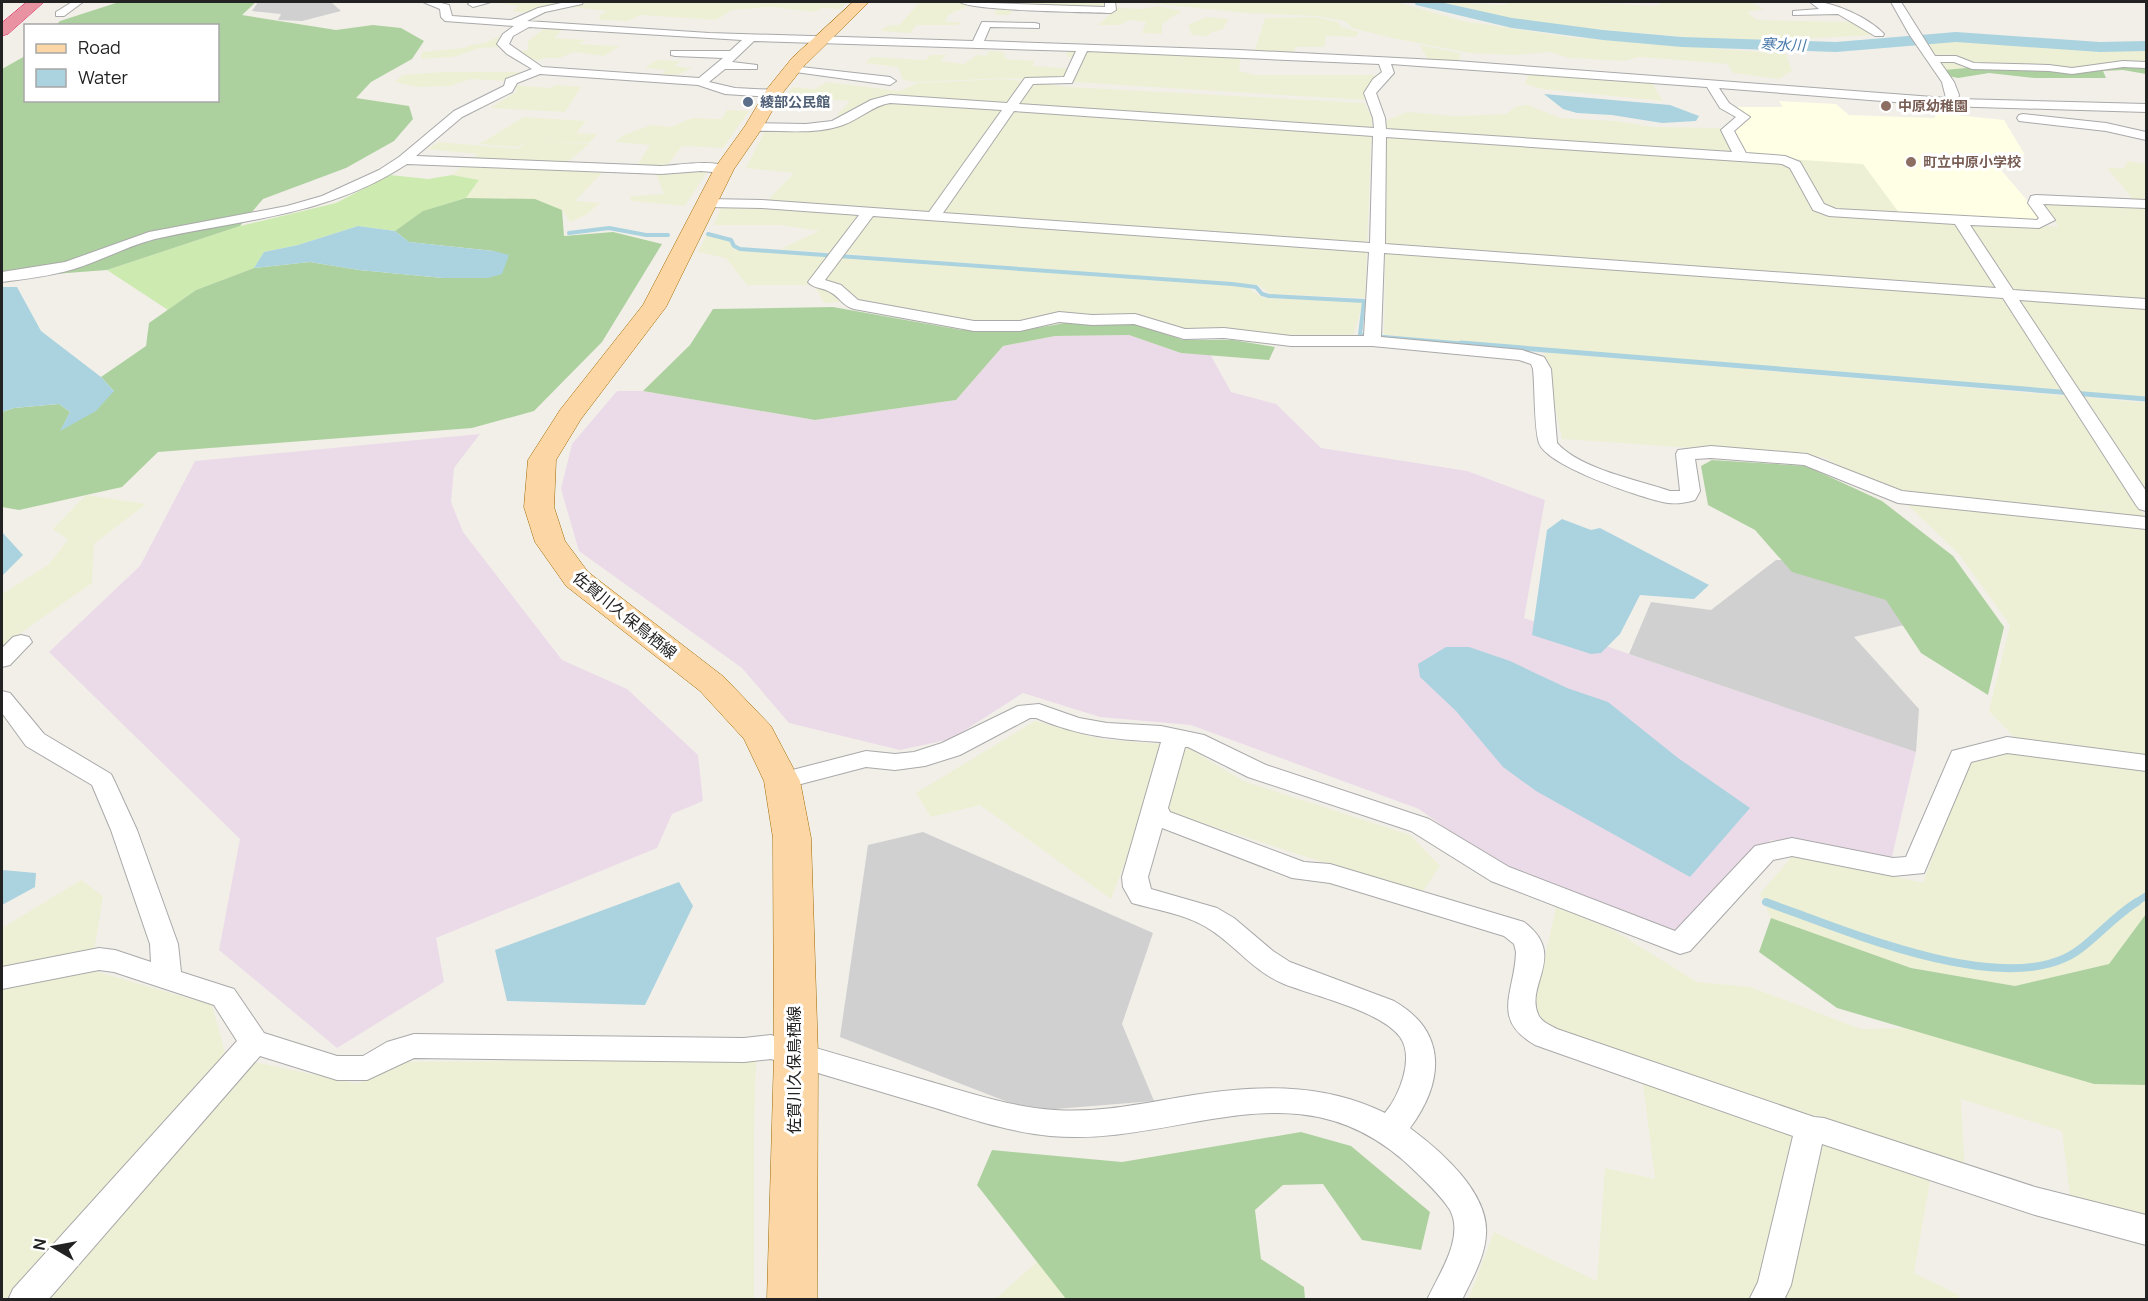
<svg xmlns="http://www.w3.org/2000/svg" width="2148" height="1301" viewBox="0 0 2148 1301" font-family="Manrope,'Noto Sans JP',sans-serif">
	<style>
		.industrial { fill: #ebdbe8 }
		.education { fill: #ffffe5 }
		.religious { fill: #d0d0d0 }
		.farmland { fill: #eef0d5 }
		.grass { fill: #cdebb0 }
		.forest { fill: #add19e }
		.water { fill: #aad3df }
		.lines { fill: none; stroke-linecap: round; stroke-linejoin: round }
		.stream-far3 { stroke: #aad3df; stroke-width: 4 }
		.stream-far2 { stroke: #aad3df; stroke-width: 5 }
		.stream-far1 { stroke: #aad3df; stroke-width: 7 }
		.stream { stroke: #aad3df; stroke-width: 8 }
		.river { fill: #aad3df; fill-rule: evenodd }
		.minor-casing { stroke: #a9a9a9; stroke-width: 2 }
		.primary-casing { stroke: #a06b00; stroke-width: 1 }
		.motorway-casing { stroke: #dc2a67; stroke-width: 1 }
		.minor { fill: #fff; fill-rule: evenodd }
		.primary { fill: #fcd6a4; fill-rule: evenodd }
		.motorway { fill: #e892a2; fill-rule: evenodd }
		.service-dot { fill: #5c6f8a; stroke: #fff; stroke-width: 2 }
		.education-dot { fill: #8d6e63; stroke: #fff; stroke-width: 2 }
		.labels { text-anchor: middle; stroke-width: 6; stroke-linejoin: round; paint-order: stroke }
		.far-service-label { font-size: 14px; font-weight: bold; fill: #4e5e75; stroke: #fff; text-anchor: start }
		.far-education-label { font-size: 14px; font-weight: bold; fill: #785e54; stroke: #fff; text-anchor: start }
		.far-water-label { font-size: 15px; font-style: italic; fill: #4a7aab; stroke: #fff }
		.street-label { font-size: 16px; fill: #222; stroke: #fff }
	</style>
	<rect width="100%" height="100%" fill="#f2efe9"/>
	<!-- industrial -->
	<path class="industrial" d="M1129,335L1181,353L1210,354L1231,392L1276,404L1321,448L1467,471L1545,500L1524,618L1916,752L1891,861L1771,840L1679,935L1497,865L1419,809L1191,725L1100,717L1023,693L951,739L900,750L789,723L742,668L579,551L561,489L572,444L617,391H643L815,420L956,400L1003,346L1055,336Z
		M480,434L454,468L451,502L463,532L562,660L627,689L698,755L703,801L672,814L657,848L436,938L444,982L337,1048L219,950L240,839L49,652L140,566L195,461Z"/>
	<!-- education -->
	<path class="education" d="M1779,101L1836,104L1849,115L1934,118L1937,113L2004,120L2025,155L1990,157L2043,219L2034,222L1900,214L1792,160L1745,156L1732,131L1751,117L1732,107H1783Z"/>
	<!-- religious -->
	<path class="religious" d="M258,2H327L332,3L341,11L302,21L278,20L281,14L252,11Z
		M1776,560H1852L1925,620L1854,637L1919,709L1916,752L1629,654L1651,602L1711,610Z
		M923,832L1153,933L1122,1024L1154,1101L1031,1111L840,1037L868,845Z"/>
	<!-- farmland -->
	<path class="farmland" d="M490,2H847L840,9L822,8L815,12L771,7L732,10L716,20L641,15L628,21L600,20L599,16L607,11L560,6L530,13L512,11L519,6Z
		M920,2H1104L1107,8L1020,4L1008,15H995L997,5L977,2L948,15L945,22H962L957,25H917L910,33L880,31L887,26L899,25Z
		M1138,2H1396L1463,21L1569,37L1786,54L1792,71L1779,79L1733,73L1728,64L1639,57L1624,61L1569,58L1550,52L1515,55L1470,53L1392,38L1352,28L1345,21L1317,16L1246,13Z
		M1442,2L1504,5L1509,2H1574L1657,6L1663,2H1750L1764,9L1747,12L1757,20L1860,22L1874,35L1758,41L1709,39L1536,24Z
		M1158,6L1182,11L1162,24V34L1142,33L1146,22L1130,20L1119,25H1098L1117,8L1142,9Z
		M1207,17L1229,19L1222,30L1212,32L1207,36L1192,35L1188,25Z
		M1314,17L1338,22L1341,27L1359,32L1355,37L1326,36L1324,47H1296L1293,54L1254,53L1265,18Z
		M545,28L563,29L554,38L585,40L579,44L620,46L604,56L574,52L560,58H545L538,61L516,52L528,50V41Z
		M504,34L500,47L480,48L453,57L421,59L422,52L464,48L471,45L485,43Z
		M1938,41H2000L2100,49H2146V66H2126L2073,72L1977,67L1944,70L1927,44Z
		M1420,45L1460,53L1459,63L1428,60Z
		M990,51L1004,52L1005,59L1034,61L1033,66L1079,69L1084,58L1067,57V51L1166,52L1241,55L1239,71L1256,75H1381L1365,90L1364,100L1006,78L915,82L903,80L898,67L865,63L871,57L925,60L931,55H946L940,61L964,64L977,55L986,56Z
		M656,60L681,61L674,66L692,68L677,75L662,74L666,70L645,68Z
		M443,72H529L507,81L470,79L450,86L417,87L395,82L402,75Z
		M1529,72L1651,81L1663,101L1542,89L1525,84Z
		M1005,79L1069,87L1364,103L1372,118L1365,298L1271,294L1258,285L780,249L819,231L781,225H714L722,204L762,206L794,173L746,168L767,127L835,126L854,118L836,116L850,101L801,98L797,103L783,102L792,87L815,89L827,82L899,91L918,83Z
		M516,85L549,88L557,85L581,87L565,112L490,108L518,91L512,87Z
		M1528,105L1560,118L1616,121L1653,127L1721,128L1732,131L1746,156L1863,164L1900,214L1955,220L2066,391L1384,335L1387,120L1408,112L1454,116L1506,114L1517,106Z
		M727,110L749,111L723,148L682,146L666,167H636L650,145L615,142L624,135L651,125L671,127L692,118L721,119Z
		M524,117L586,121L576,133L598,134L589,143L529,141L589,144L558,170L602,173L575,201L600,203L586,215L570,222L562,210L535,199L466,198L479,180L452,175L478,154L427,149L439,142L518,149L528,141L517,147L479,144Z
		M2127,161L2146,164V398L2081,392L1964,220L2059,227L2039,200L2137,204L2107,168H2124Z
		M708,170L685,206L631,201L630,196L664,194L656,173Z
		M707,234L728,239L735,250L772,251L1246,287L1264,298L1363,302L1353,337L1288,340L1187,332L1130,316L1018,323H962L852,301L824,303L814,285H747L726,258L698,252Z
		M1544,352L2068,396L2146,518V758L2019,742L1989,711L2010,625L1959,554L1895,493L1822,457L1562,439Z
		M2085,397L2146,403V490Z
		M86,495L146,504L94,544L92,583L2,646V594L48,565L68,540L53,529Z
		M1035,721L1100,739L1185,746L1243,781L1410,835L1440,866L1421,894L1147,805L1111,899L980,805L931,817L916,793Z
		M2011,753L2146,768V914L2109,964L2015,986L1911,968L1771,918L1760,894L1795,853L1923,883L1967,763Z
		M81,880L103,896L91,970L212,1005L226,1056L358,1084L398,1062L756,1059L754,1131V1299L2,1300V928Z
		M1556,907L1613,930L1697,982L1750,987L1861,1029L1906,1028L2094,1084L2146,1085V1224L2071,1204L2062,1131L1961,1099L1965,1173L1549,1034L1533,1011Z
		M1643,1084L1930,1181L1914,1273L1959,1295L1958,1300H1468L1494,1232L1597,1281L1605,1168L1655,1179Z
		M1037,1262L1066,1299H995Z"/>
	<!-- grass -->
	<path class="grass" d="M390,175L428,179L452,175L479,180L466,198L424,211L395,231L358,226L298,245L264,252L254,268L196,290L168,310L107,270L240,226L336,203Z"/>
	<!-- forest -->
	<path class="forest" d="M119,2H256L242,15L336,30L373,25L401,28L424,41L412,59L371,82L356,98L409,106L413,119L394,141L346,168L263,199L240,226L107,270L14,277L2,281V69L25,56L26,100H218V26L56,25L60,21Z
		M2126,66H2146V74L2123,70L2103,71L2106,78H2035L1989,73L1958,78L1948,76L1944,70L1977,67L2052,70Z
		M466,198L535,199L562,210L564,236L613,232L662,244L602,342L534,411L472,428L158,452L122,487L19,510L2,507V412L14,408L59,404L70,412L61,430L114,391L101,377L146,346L149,323L196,290L254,268L310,262L359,270L443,278H488L494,251L409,242L395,231L423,211Z
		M833,307L962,330L1030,329L1065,323L1140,325L1183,340H1233L1275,347L1269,360L1181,353L1129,335L1055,336L1003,346L956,400L815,420L643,391L690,345L713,309Z
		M1712,460L1806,466L1882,501L1953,556L2004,627L1988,695L1921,653L1886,600L1792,572L1755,530L1708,505L1701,466Z
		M2146,914V1085L2094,1084L1837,1008L1759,952L1771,918L1911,968L2015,986L2109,964Z
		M1301,1132L1351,1146L1430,1212L1421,1250L1362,1240L1323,1184L1283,1185L1255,1210L1261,1259L1304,1287L1305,1299H1066L977,1185L992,1150L1122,1162Z"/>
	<!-- water -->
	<path class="water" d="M1544,94L1670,105L1699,116L1696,121L1662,123L1612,115L1577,113L1563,109Z
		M358,226L395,231L409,242L494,251L509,255L502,274L488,278H443L359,270L310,262L254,268L264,252L298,245Z
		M2,287H17L41,331L101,377L114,391L96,411L60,431L70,412L59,404L14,408L2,412Z
		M1562,519L1591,530L1600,528L1709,585L1694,599L1640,595L1620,634L1601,653L1591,654L1532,635L1547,530Z
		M2,532L23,555L2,576Z
		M1446,647H1469L1510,661L1567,688L1608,702L1678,758L1750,808L1690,877L1536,791L1503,767L1456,711L1420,677L1418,664Z
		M2,870L36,873L35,887L2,905Z
		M679,882L693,906L645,1005L507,1001L495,950Z"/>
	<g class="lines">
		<!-- stream-far3 -->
		<path class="stream-far3" d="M569,233L609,228L646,235H668
			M708,234L731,240L734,246L740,249L1232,284L1256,287L1262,294L1269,296L1364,301L1360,335L1479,345"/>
		<!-- stream-far2 -->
		<path class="stream-far2" d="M1461,343L2146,399"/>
		<!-- stream-far1 -->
		<path class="stream-far1" d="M1766,902L1769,903
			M2135,903L2146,896"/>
		<!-- stream -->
		<path class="stream" d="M1766,902C1841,929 1990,993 2065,958C2089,947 2112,917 2137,902"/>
		<!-- river -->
		<path class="river" d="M1414,2H1440L1512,18L1603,30L1682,37L1836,42L1956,32L2100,42L2146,41V51L2100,52L1956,42L1836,52L1682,47L1603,40L1512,28L1416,5Z"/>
		<defs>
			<path id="minor" d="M72,2H83L64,16H56V12Z
				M423,2H437L449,5L452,16L511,20L538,8L566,2H583L582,4L545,12L527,21L709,33L973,41L982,22L1035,23L1039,24V28L990,27L984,41L1239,50L1456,61L1946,98L1942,82L1909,34L1891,2H1901L1935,56H1956L1974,63L2049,65L2072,68L2123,61L2146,62V68L2123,67L2072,74L2049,71L1972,69L1954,62H1940L1954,82L1959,95L1958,99L2146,104V112L1945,106L1719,88L1729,103L1750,117L1734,131L1746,153L1785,156L1800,162L1824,204L1836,209L2037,220L2039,218L2028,203L2031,196L2036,195L2146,200V208L2043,204L2055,220L2039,228L1970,225L2013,290L2146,299V309L2019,300L2146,491V511L2139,509L2136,505L2003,298L1384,253L1381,337L1522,350L1544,357L1551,369L1557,443C1580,469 1638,480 1670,491H1680L1676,454L1678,450L1711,446L1807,454L1902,491L2146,517V529L1898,503L1804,465L1711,458L1695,459L1700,491L1695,500C1685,503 1677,504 1668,503C1644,499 1546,466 1539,443C1534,428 1535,387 1533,369L1531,364L1519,360L1372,346H1291L1224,338L1184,339L1134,324L1092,325L1059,322L1020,331H974L854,309C842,306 840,297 830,292C822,287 814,289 808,282L859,215L762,208L707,207L700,203L707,199L762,200L929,212L1002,110L890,103C872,106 860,119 843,125C815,135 783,130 754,131L748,127L754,123L806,124L832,121L871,100L890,95L1007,103L1025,78L1064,77L1076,51L754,41L732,62L757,65V69H725L709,82L735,88L777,90L779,93L773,97L725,94L698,85L540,74L517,83L512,92L462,117L416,156L661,166C678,165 719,158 731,169L724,173L701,171L661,174L407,164C328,216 244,219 155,239C127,246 101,261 74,269C51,276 25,279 2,282V272L65,262L149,232L287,206L322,196L379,170L399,157L454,111L504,86L506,79L532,69L507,54L497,44L503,34L514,26L445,21L441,17L440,9ZM529,27L742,40L730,51H671V55L675,56L723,58L699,78L542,67L509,44L513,36ZM1087,51L1379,64L1382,72L1373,79L1364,93L1373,118L1374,128L1019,104L1033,84L1072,83ZM1391,64L1707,87L1720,108L1736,117L1721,130L1732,152L1386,129L1385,118L1376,93L1394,73ZM1014,111L1373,136L1370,243L943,213ZM1386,137L1782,164L1790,168L1813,210L1829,216L1955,224L1996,288L1385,244ZM873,216L1369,252L1364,336H1291L1224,328L1185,329L1135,314L1092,315L1059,312L1020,321H974L858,300L841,285L825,280Z
				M471,2H491L473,7L468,4Z
				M960,2L1105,7V2H1115L1116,10L1111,13C1088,12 972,11 960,2Z
				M1810,2C1831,0 1869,18 1884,34L1883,36H1875L1838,14L1793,15V11L1819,9Z
				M792,66L890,77L896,81L890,85L788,71V67Z
				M2023,114L2106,123L2146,132V140L2106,131L2019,121L2017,118L2019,115Z
				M21,635L29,637L32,642L10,665L2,667V648L13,637Z
				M2,691L10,693L44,734L111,774L114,780L137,830L178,944L181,972L234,989L264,1033L337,1056H363L387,1042L414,1034L744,1038L771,1035C823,1050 875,1065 928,1081C970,1093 1011,1107 1055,1110C1098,1113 1140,1104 1181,1097C1250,1085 1321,1081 1385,1113C1399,1096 1415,1058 1400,1037C1381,1011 1314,996 1284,984C1252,971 1235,944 1206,927C1184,914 1157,910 1132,903L1123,887L1122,877L1161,742C1114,739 1081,737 1036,718H1030L960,755L925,766L895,770L866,767L782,789L773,787L770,781L773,775L866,751L895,754L914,752L942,743L1018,706L1039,704L1079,718L1107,723L1161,726L1204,735L1266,765L1429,819L1509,867L1675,931L1755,846L1792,838L1893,858L1906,857L1952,751L2007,737L2146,755V771L2007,753L1971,762L1924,873L1893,876L1792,856L1773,860L1690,951L1680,954L1491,881L1411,831L1248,777L1188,747H1185L1168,808L1170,812L1304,862L1330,864L1524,922C1568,955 1525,984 1538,1014C1541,1022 1550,1025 1557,1029L1814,1117L1824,1118L2035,1187L2146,1215V1245L2035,1215L1822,1144L1791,1285L1784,1300H1749L1758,1282L1793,1136L1535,1045C1490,1019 1515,992 1516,952L1514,944L1504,936L1330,883L1292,878L1162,828L1148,877L1151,889L1217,908L1234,918L1273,951L1290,962L1394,1001C1448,1032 1444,1082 1410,1128C1441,1151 1489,1193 1486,1234C1485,1257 1472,1279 1462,1300H1427C1438,1275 1465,1238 1450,1210C1442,1197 1428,1184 1417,1173C1301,1056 1182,1148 1050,1136C1009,1132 971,1119 932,1107C878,1091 825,1075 771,1059L744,1062L414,1058L367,1080H337L260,1056L48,1300H8L13,1289L237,1041L214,1005L114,972L99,970L2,989V967L99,948L115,950L151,962L150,944L111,830L92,785L26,746L2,713Z"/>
			<path id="primary" d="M853,2H869L804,66L781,95L763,127L734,169L666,307L581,419L556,460L554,507L565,541L588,572L724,677L771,726L800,781L811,838L818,1055L817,1300H767L774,1055L773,838L764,781L744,739L700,691L566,586L535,542L524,507L528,460L560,410L643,305L714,169L745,126L767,89L792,58Z"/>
			<path id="motorway" d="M27,2H44L8,34L2,36V23Z"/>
		</defs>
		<!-- minor casing -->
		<use href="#minor" class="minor-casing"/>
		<!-- primary casing -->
		<use href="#primary" class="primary-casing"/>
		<!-- motorway casing -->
		<use href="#motorway" class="motorway-casing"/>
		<!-- minor -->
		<use href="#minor" class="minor"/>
		<!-- primary -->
		<use href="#primary" class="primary"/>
		<!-- motorway -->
		<use href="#motorway" class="motorway"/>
	</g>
	<!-- markers -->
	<circle class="service-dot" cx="748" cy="102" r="6"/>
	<g class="education-dot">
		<circle cx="1886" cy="106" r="6"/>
		<circle cx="1911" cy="162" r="6"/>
	</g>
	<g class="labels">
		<!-- far-service labels -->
		<g class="far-service-label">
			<text x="760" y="107">綾部公民館</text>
		</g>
		<!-- far-education labels -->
		<g class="far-education-label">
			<text x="1898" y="111">中原幼稚園</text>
			<text x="1923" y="167">町立中原小学校</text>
		</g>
		<!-- far-water labels -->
		<g class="far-water-label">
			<text transform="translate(1783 45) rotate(2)" y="5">寒水川</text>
		</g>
		<!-- street labels -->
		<g class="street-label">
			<text transform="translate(625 615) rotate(39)" y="6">佐賀川久保鳥栖線</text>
			<text transform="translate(794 1070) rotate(-90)" y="6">佐賀川久保鳥栖線</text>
		</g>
	</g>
	<!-- border -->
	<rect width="2148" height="1301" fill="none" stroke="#222222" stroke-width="6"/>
	<!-- legend -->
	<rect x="24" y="24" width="195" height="78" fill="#ffffff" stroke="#a7a7a7" stroke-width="1.5"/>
	<rect x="36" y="44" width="30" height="9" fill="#fcd6a4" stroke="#a7a7a7" stroke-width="1.5"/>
	<text x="78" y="54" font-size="18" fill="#222222">Road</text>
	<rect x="36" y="69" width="30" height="18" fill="#aad3df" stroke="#a7a7a7" stroke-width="1.5"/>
	<text x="78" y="84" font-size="18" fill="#222222">Water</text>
	<!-- north arrow -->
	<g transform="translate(54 1247) rotate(280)" stroke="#ffffff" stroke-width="4.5" paint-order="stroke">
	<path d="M0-4.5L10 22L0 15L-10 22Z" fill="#222222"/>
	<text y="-9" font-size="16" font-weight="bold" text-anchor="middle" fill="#222222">N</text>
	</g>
</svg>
